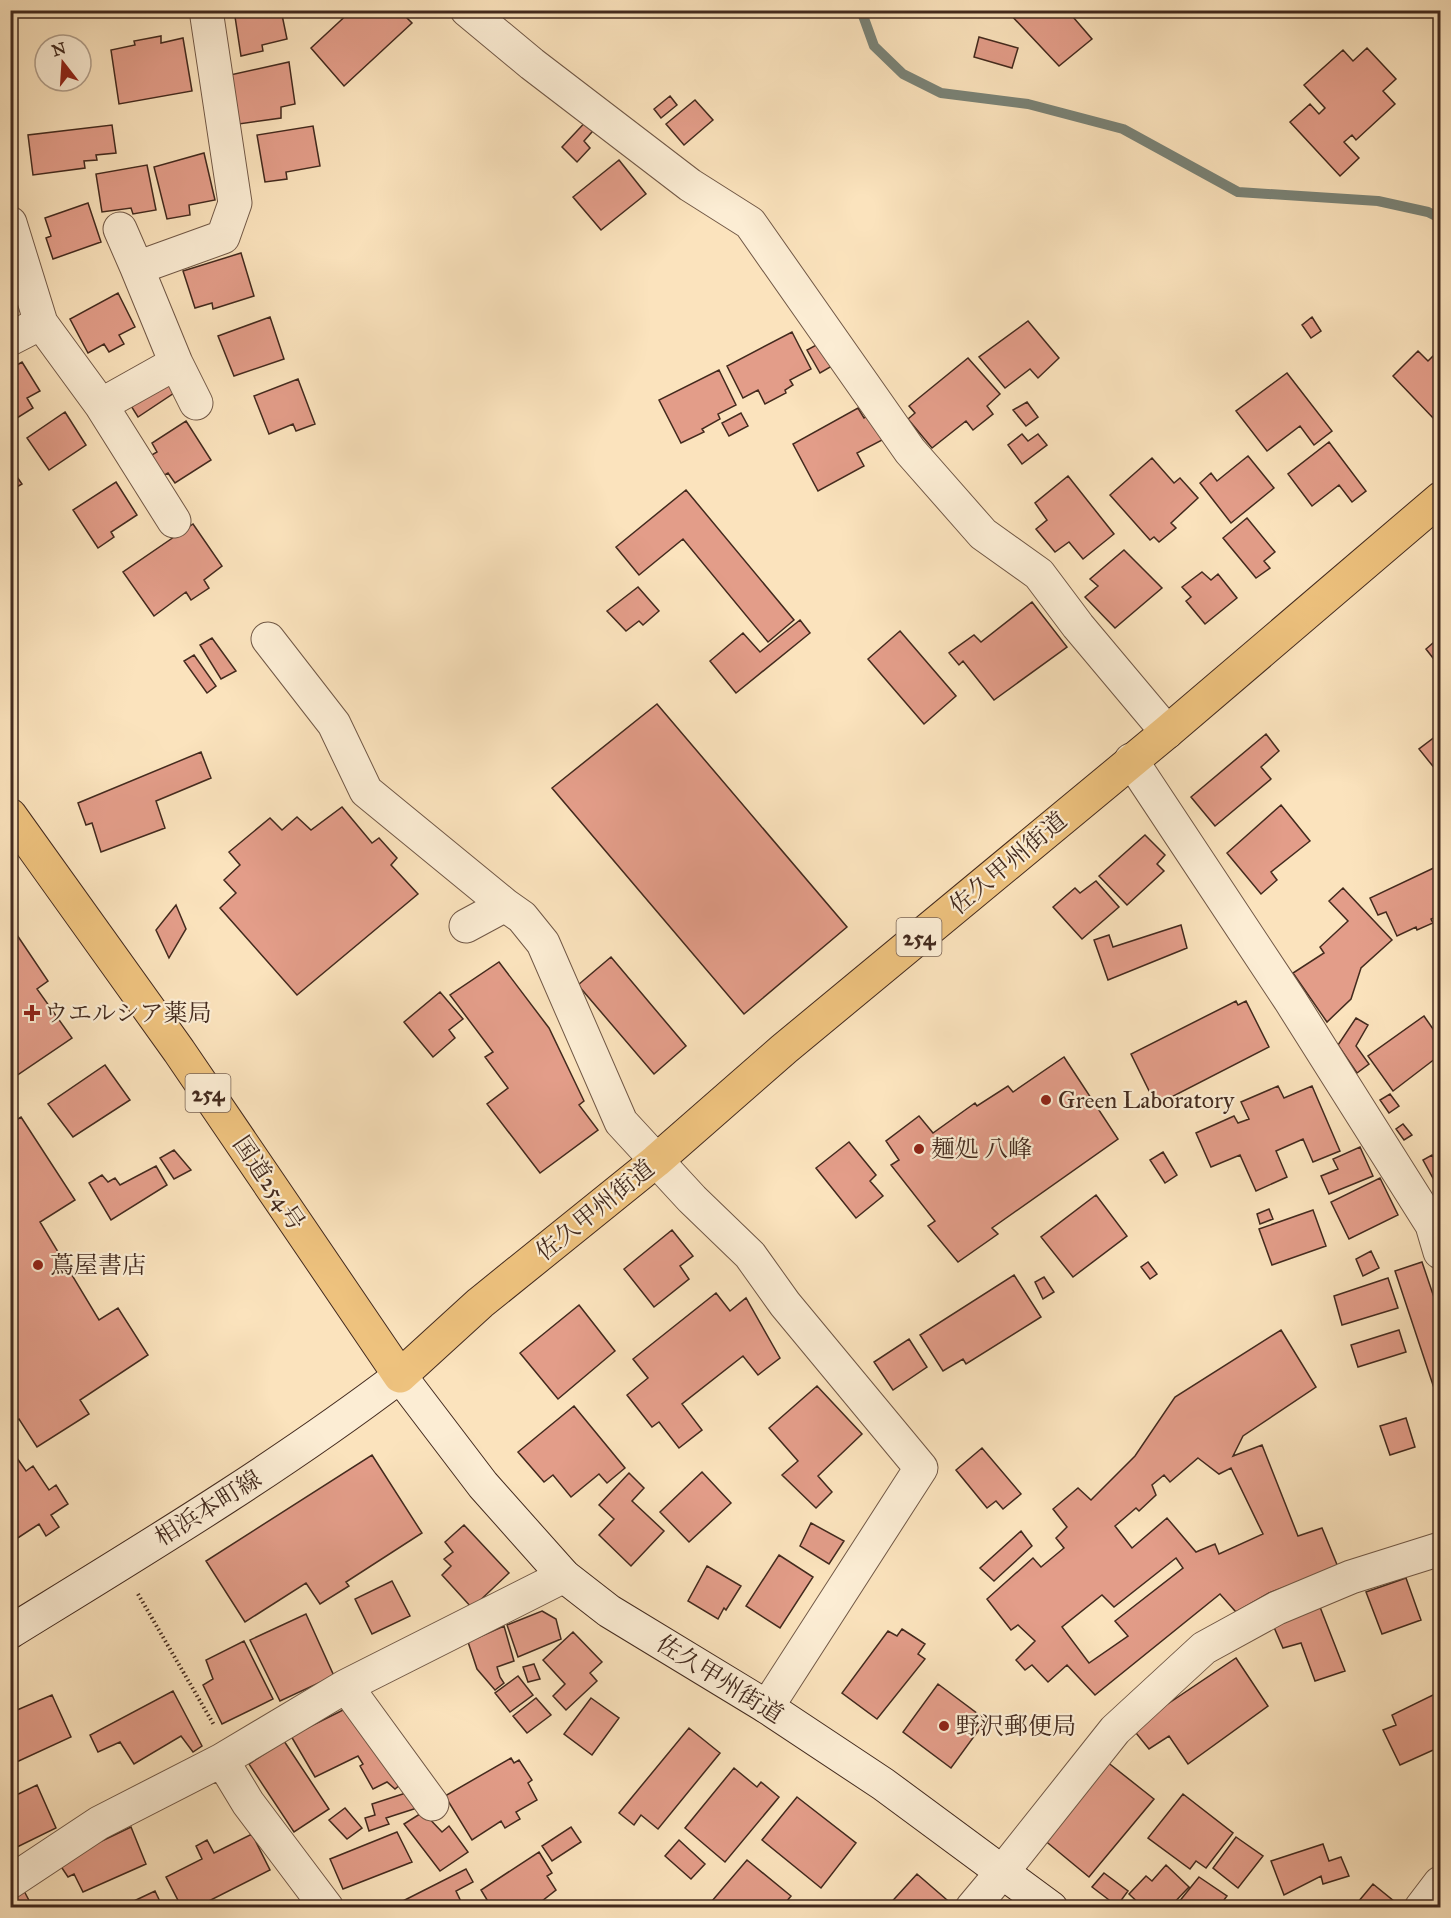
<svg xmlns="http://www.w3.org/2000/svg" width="1451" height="1918" viewBox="0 0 1451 1918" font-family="'IM FELL Great Primer','Noto Serif JP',serif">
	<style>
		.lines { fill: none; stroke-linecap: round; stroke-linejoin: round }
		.stream { stroke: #7a8377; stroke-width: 10 }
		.building { fill: #e39d89; stroke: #432a1e; stroke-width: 1.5; fill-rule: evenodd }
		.street-casing { stroke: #715846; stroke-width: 35 }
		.secondary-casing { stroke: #432a1e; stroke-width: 35 }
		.highway-casing { stroke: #432a1e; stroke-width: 35 }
		.path { stroke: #432a1e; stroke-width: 4; stroke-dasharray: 1.5 3; stroke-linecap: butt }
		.street { stroke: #fcedd4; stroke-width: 33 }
		.secondary { stroke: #fcedd4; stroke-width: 33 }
		.highway { stroke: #eec27e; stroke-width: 33 }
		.poi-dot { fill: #8f2418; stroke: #fcedd4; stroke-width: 2 }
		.labels { text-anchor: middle; stroke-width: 4.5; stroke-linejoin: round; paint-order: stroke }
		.shield { fill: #fcedd4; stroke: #7a6455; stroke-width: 1.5 }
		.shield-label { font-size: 22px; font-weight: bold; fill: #432a1e }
		.street-label { font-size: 24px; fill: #432a1e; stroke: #fcedd4 }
		.poi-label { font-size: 24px; fill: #432a1e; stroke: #fcedd4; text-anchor: start }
	</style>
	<rect width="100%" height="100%" fill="#fbe3bd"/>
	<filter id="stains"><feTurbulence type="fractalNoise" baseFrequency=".00333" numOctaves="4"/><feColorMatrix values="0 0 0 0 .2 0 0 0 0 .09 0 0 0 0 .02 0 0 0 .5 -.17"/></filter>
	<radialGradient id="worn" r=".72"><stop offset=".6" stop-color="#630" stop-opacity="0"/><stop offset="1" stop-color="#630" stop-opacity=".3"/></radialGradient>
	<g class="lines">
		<!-- stream -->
		<path class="stream" d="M861,10L874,46L903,74L941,93L1028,104L1123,129L1238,192L1378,201L1428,212L1440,218"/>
	</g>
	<!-- building -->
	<path class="building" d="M234,10H281L287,39L262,45L263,51L241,56Z
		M352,10H399L412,23L344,86L311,48Z
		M1012,10H1067L1092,39L1059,66L1009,13Z
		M161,36V43L183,38L192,91L119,104L111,50L135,45L134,41Z
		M979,37L1018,48L1012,68L974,57Z
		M1367,48L1396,79L1383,91L1395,104L1356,140L1352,135L1344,142L1359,158L1340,176L1290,122L1310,104L1319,114L1325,108L1304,85L1343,50L1353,61Z
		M289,62L295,104L281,107V118L239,124L230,75Z
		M670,96L677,105L661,118L654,109Z
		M695,100L713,120L684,145L666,124Z
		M591,116L599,124L584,141L590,148L577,162L562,147Z
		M112,125L116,153L96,155L97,160L84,161L85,168L33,175L28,135Z
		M313,126L320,166L286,172L287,179L265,182L257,135Z
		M204,153L215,200L189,205L190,215L167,219L154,167Z
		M619,160L646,194L601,230L573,197Z
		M147,165L156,210L133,214L131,208L102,212L96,174Z
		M88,203L101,242L53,259L46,238L51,236L45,218Z
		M241,253L254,296L213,309L212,303L195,308L183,271Z
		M118,293L135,327L119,335L124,344L109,352L104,344L88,353L70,319Z
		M270,317L284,359L234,376L218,336Z
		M1312,317L1321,331L1311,338L1302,325Z
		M1028,321L1059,358L1038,378L1030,369L1005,388L979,357Z
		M792,332L811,369L790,380L793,385L785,390L786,393L765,404L758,390L743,398L727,366Z
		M820,343L832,366L820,373L807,350Z
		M1418,351L1428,361L1436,353L1440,356V413L1434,419L1393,376Z
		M155,357L177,391L138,417L116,382Z
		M968,358L1000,394L987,406L993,414L973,430L966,421L932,448L908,419L915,413L909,406Z
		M22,362L40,391L27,398L33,408L17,418L10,409V369Z
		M719,370L736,405L718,414L720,419L702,429L704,432L681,443L659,400Z
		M1287,373L1332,431L1314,445L1300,426L1267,451L1236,411Z
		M298,379L315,424L296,431L293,424L269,434L254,396Z
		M1027,402L1038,417L1026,426L1013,410Z
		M858,408L864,418L872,413L886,438L857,453L864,466L818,491L793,444Z
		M65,412L86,445L49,470L27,438Z
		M741,413L748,426L729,436L722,423Z
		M186,421L211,460L175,483L168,473L163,476L150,456L157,452L152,443Z
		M1022,434L1028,441L1038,434L1047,445L1022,464L1008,445Z
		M1329,442L1366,491L1352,502L1339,485L1312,506L1288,474Z
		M1248,456L1274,488L1231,523L1200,483L1211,473L1217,481Z
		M1152,458L1174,483L1180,478L1198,498L1171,523L1176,528L1159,542L1154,537L1150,540L1110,495Z
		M10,467L22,484L10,491Z
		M1068,476L1114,534L1083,559L1069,542L1055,552L1036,529L1047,520L1035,503Z
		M116,482L137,515L111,532L114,537L98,548L73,510Z
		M686,490L794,620L768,642L683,539L639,575L616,547Z
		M1247,518L1275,552L1264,561L1270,568L1256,578L1223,538Z
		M193,524L222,566L204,580L209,588L191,600L186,592L154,616L123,572Z
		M1124,550L1162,588L1115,628L1085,597L1098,586L1090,579Z
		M1202,572L1211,580L1218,574L1237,598L1205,624L1186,601L1191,597L1182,587Z
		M638,587L659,611L643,625L639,621L626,631L607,611Z
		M1032,602L1067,647L994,700L963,661L959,665L949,653L974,635L981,642Z
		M800,620L810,633L736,693L710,661L743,633L760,652Z
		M900,631L956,696L924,724L868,659Z
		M1440,637V667L1426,649Z
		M212,638L236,671L221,679L200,645Z
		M194,655L216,686L207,693L184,661Z
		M657,704L847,927L744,1014L552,788Z
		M1440,733V775L1419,749Z
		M1266,734L1279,751L1261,767L1271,779L1215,826L1191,797Z
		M201,752L211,778L156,801L165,828L101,852L92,823L86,825L78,803Z
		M1281,805L1310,841L1271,872L1277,880L1261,894L1227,853Z
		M342,807L372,843L379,838L397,858L391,865L418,894L297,995L220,908L236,893L224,880L240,865L229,852L270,818L282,830L297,817L311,830Z
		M1145,835L1165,855L1157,864L1164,871L1127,905L1099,876Z
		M1440,865V915L1431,919L1433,923L1417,930L1416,927L1397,936L1386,912L1378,915L1370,898Z
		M1096,881L1119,907L1082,939L1053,907L1075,888L1080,893Z
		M1343,888L1392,940L1361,968L1351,999L1327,1022L1293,973L1324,953L1320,947L1348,921L1329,901Z
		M176,905L186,929L169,958L156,930Z
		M1181,925L1187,948L1108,980L1094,940L1109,935L1113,947Z
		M15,932L48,981L37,989L72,1038L10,1080V935Z
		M611,957L686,1046L654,1074L578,985Z
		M499,962L549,1028L584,1101L579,1105L598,1130L540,1173L487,1104L508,1088L485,1057L493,1052L450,995Z
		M440,992L463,1019L449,1030L455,1038L433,1057L404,1022Z
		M1236,1001L1238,1005L1246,1001L1269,1047L1156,1105L1131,1054Z
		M1424,1016L1440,1039V1055L1393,1091L1368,1056Z
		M1356,1018L1368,1025L1356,1046L1369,1064L1357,1073L1338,1045Z
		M1064,1057L1118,1139L992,1228L998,1234L958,1262L928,1226L935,1221L891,1165L899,1160L886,1141L919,1116L933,1133L975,1103L977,1106L1008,1086L1013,1092Z
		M105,1065L130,1100L73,1137L48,1104Z
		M1278,1086L1284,1098L1312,1086L1340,1151L1313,1162L1303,1139L1276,1151L1287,1177L1256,1191L1240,1155L1211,1167L1196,1133L1234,1116L1238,1123L1249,1119L1241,1102Z
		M1390,1094L1399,1106L1389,1113L1380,1100Z
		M21,1117L75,1200L40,1222L99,1320L118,1308L148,1355L80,1400L89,1414L37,1447L19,1419L10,1425V1124Z
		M1403,1124L1412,1135L1404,1140L1396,1129Z
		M849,1142L876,1175L870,1181L883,1196L856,1218L816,1168Z
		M1360,1147L1373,1176L1329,1194L1321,1176L1338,1169L1333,1159Z
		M174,1150L191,1170L174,1179L160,1158Z
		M1163,1152L1177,1175L1165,1183L1150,1160Z
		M1432,1155L1437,1163L1440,1160V1191L1423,1160Z
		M156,1166L167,1185L111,1220L89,1183L102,1175L108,1182L115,1178L120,1185Z
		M1380,1178L1398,1215L1349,1239L1331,1202Z
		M1096,1195L1127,1236L1073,1277L1041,1237Z
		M1269,1209L1273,1219L1260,1224L1257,1214Z
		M1313,1210L1326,1246L1272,1265L1259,1229Z
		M672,1230L693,1256L680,1266L689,1279L654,1307L624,1269Z
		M1371,1251L1379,1268L1363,1276L1356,1259Z
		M1148,1262L1157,1274L1150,1279L1141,1267Z
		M1422,1262L1440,1315V1406L1395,1271Z
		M1014,1275L1041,1317L966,1364L963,1359L943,1371L920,1335Z
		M1044,1277L1054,1292L1043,1299L1035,1282Z
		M1388,1278L1398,1308L1342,1325L1334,1296Z
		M716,1293L730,1311L746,1298L780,1358L758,1375L743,1356L682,1404L702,1430L679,1448L659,1422L652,1427L627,1395L648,1378L633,1359Z
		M579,1305L615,1351L558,1399L520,1353Z
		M1281,1330L1316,1387L1243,1436L1233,1456L1262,1445L1298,1536L1322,1528L1338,1567L1269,1593L1236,1612L1220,1594L1095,1695L1067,1665L1048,1682L1032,1665L1025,1670L1016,1660L1035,1641L1018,1625L1011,1630L987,1599L1033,1558L1041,1567L1064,1548L1056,1538L1067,1527L1053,1509L1078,1488L1091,1500L1135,1456L1175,1397ZM1198,1458L1219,1474L1231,1468L1263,1534L1219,1554L1215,1544L1196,1552L1167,1518L1132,1548L1115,1526L1136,1508L1139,1511L1156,1495L1152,1485L1164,1475L1170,1482ZM1176,1558L1183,1568L1115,1621L1128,1636L1089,1663L1062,1627L1102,1595L1114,1607Z
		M1399,1330L1406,1352L1358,1367L1351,1345Z
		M909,1339L927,1367L893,1390L874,1362Z
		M817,1386L862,1434L818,1476L832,1492L816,1508L782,1475L798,1461L769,1428Z
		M574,1406L625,1468L607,1483L599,1474L571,1497L553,1475L544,1482L518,1452Z
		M1406,1418L1415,1447L1390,1455L1380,1426Z
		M10,1448L26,1471L33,1466L49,1490L56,1485L68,1504L51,1515L59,1527L46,1536L39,1524L10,1543Z
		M982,1448L1021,1494L1003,1509L996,1501L987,1508L956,1470Z
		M372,1455L422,1533L346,1582L349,1586L320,1604L306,1583L245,1622L206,1561Z
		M702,1472L731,1503L689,1542L660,1512Z
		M629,1473L644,1488L632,1501L664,1531L631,1566L599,1535L614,1519L599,1505Z
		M811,1523L844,1541L829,1564L800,1546Z
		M464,1525L509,1573L472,1608L442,1575L451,1566L444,1559L453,1552L445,1542Z
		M1021,1531L1032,1546L994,1581L980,1568Z
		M779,1555L813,1577L780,1628L746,1606Z
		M707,1566L741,1586L726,1610L724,1608L718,1619L688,1601Z
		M1406,1578L1421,1620L1382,1634L1366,1592Z
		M392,1581L410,1616L372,1634L355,1599Z
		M1320,1607L1345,1671L1315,1681L1301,1643L1283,1648L1273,1625Z
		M542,1611L556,1619L561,1639L518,1657L507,1625Z
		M306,1614L334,1676L280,1701L250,1640Z
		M504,1626L514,1661L497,1667L500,1677L504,1683L495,1690L477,1669L468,1642Z
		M902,1629L925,1644L918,1654L925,1659L877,1719L842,1693L888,1631L897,1636Z
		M573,1632L602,1662L590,1673L597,1681L566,1710L553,1696L565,1684L543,1660Z
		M244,1641L273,1699L222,1724L203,1685L213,1679L206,1660Z
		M1236,1658L1268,1706L1188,1764L1169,1736L1149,1749L1132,1728Z
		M534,1664L540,1679L528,1682L523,1667Z
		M518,1676L533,1695L510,1712L495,1693Z
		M938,1684L986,1720L951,1768L903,1732Z
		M173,1691L202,1746L193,1752L181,1736L134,1764L120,1742L98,1752L90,1735Z
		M1435,1694L1440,1705V1747L1400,1765L1383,1730L1396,1725L1392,1715Z
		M52,1695L71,1737L10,1765V1713Z
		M536,1698L551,1715L527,1733L513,1716Z
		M591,1698L619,1718L592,1755L564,1734Z
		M347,1708L401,1784L395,1789L387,1782L373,1789L360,1766L363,1764L358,1756L315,1777L291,1736Z
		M689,1728L720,1753L658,1829L641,1815L634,1825L619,1813Z
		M284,1741L329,1809L294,1832L249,1764Z
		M511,1758L514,1763L519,1760L532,1780L528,1783L537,1800L516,1812L520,1819L505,1828L501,1821L472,1840L445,1796Z
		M1106,1761L1154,1799L1089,1877L1043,1839Z
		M734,1768L757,1787L761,1782L779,1797L725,1862L685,1828Z
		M37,1785L56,1828L11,1850L10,1798Z
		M412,1791L417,1808L386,1818L389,1824L369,1831L365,1818L375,1815L372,1804Z
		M1183,1794L1233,1833L1206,1868L1196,1861L1190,1869L1148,1838Z
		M797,1797L856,1843L821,1888L762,1840Z
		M345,1808L362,1828L347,1839L329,1820Z
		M423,1812L442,1832L449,1826L468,1852L440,1871L404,1824Z
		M131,1827L146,1864L83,1892L74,1874L68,1877L58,1862Z
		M571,1827L581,1842L552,1861L542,1846Z
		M397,1832L412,1862L343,1889L330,1859Z
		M252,1834L270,1870L195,1908H182L166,1877L202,1859L196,1846L207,1840L214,1853Z
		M1236,1837L1263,1856L1238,1888L1213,1868Z
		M679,1840L705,1864L691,1879L665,1856Z
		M1323,1844L1329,1861L1341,1857L1349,1876L1323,1884L1321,1876L1284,1895L1271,1861Z
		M539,1852L552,1873L547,1876L556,1890L533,1908H492L481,1890Z
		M747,1860L791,1896L781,1908H706Z
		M1166,1865L1189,1887L1169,1908H1144L1129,1894L1146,1876L1152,1881Z
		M466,1869L473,1882L456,1891L464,1908H389Z
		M1104,1873L1128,1891L1117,1906L1092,1887Z
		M917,1874L954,1906L952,1908H886Z
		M1199,1877L1227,1896L1218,1908H1174Z
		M1373,1884L1395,1902L1391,1908H1353Z
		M23,1889L33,1908H10V1894Z
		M155,1891L163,1908H119Z"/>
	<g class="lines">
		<defs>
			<path id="street" d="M467,10L532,64L690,185L750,223L910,451L983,534L1039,574L1078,626L1167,732
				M10,223L41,323
				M120,229L137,268
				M10,339L41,323L101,405L176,363L137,268L223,237L235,203L206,10
				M176,363L196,403
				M101,405L174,521
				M268,639L334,724L366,791L505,905
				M1131,760L1290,1000L1432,1225L1440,1252
				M466,926L505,905L522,917L543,943L621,1122L692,1199L750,1255L785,1304L921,1468L767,1707
				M346,1686L432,1804
				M222,1760L248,1803L327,1908
				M10,1882L99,1823L222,1760L346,1686L564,1576
				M972,1908L1003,1871L1115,1730L1204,1648L1277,1608L1351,1577L1440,1549
				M1421,1908L1440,1883"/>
			<path id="secondary" d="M10,1632C143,1550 276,1470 400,1376L483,1485L564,1576L609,1611L767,1707L883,1784L1051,1908"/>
			<path id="highway" d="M10,815L179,1051L400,1376L480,1303L656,1161L784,1049L1167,732L1440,499"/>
		</defs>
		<!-- street casing -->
		<use href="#street" class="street-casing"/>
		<!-- secondary casing -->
		<use href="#secondary" class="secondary-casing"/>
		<!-- highway casing -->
		<use href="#highway" class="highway-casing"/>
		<!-- path -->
		<path class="path" d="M138,1594L214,1725"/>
		<!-- street -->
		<use href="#street" class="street"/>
		<!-- secondary -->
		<use href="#secondary" class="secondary"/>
		<!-- highway -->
		<use href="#highway" class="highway"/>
	</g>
	<!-- markers -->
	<g class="poi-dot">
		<path d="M29 1004h6v6h6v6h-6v6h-6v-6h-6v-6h6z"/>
		<circle cx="1046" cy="1100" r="6"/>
		<circle cx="919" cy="1149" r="6"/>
		<circle cx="38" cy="1265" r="6"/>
		<circle cx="944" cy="1726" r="6"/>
	</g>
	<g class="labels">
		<!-- shield labels -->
		<g class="shield">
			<rect x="896.5" y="918" width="45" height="38" rx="4.5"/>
			<rect x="185.5" y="1074" width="45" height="38" rx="4.5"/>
		</g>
		<g class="shield-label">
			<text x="919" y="945">254</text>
			<text x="208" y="1101">254</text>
		</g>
		<!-- street labels -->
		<g class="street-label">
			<text transform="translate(1008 863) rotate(-40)" y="8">佐久甲州街道</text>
			<text transform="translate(269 1183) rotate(56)" y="8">国道254号</text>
			<text transform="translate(595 1210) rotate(-39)" y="8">佐久甲州街道</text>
			<text transform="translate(208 1508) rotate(-32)" y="8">相浜本町線</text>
			<text transform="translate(720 1679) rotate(32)" y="8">佐久甲州街道</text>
		</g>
		<!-- poi labels -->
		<g class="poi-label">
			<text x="44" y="1021">ウエルシア薬局</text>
			<text x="1058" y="1108">Green Laboratory</text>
			<text x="931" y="1157">麺処 八峰</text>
			<text x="50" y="1273">蔦屋書店</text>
			<text x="956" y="1734">野沢郵便局</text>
		</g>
	</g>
	<!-- margin -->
	<rect width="1451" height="1918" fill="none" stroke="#fbe3bd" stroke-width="36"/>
	<rect x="12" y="12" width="1427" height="1894" fill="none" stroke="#432a1e" stroke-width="3"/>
	<rect x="18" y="18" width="1415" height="1882" fill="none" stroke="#432a1e" stroke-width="1.5"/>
	<!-- north arrow -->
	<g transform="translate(63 63) rotate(343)"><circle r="28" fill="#fcedd4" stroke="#b29f8b" stroke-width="1.5"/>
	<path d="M0-4.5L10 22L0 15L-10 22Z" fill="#8f2418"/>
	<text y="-9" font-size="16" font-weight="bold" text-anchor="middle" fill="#432a1e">N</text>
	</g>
	<rect width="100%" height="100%" filter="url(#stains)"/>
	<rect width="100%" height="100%" fill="url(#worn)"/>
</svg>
